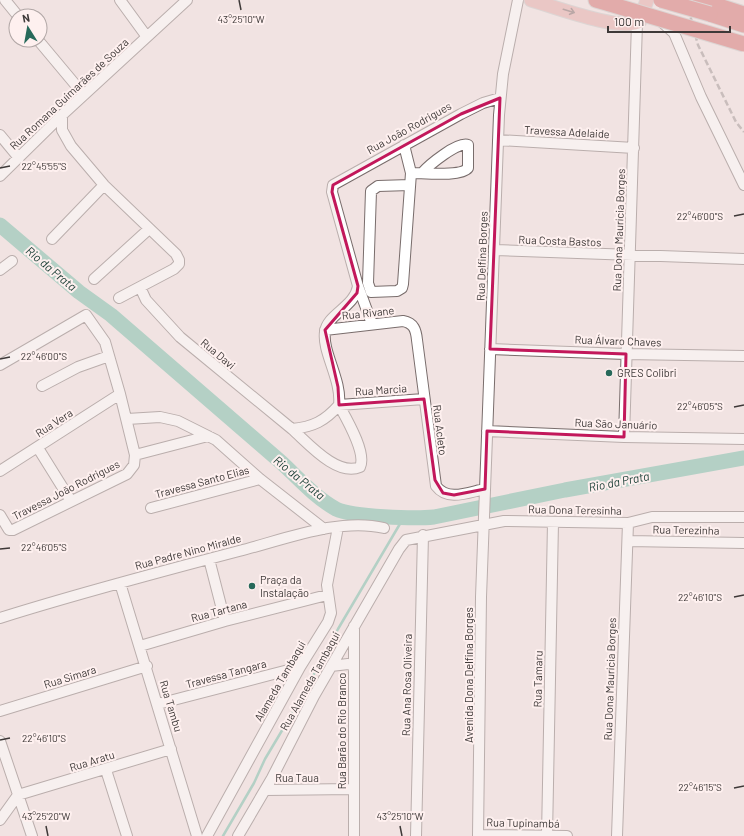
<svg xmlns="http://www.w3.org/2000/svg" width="744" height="836" viewBox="0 0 744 836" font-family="Barlow,sans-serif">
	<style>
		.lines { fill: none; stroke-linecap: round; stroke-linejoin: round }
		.stream { stroke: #6ab8a3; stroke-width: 2.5 }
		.river { stroke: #6ab8a3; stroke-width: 15 }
		.minor-casing { stroke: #796d6c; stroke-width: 12 }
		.major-casing { stroke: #c5c4c3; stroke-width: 15 }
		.highway-casing { stroke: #c5c4c3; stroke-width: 17 }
		.minor { stroke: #fff; stroke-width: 10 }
		.major { stroke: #e3a4a3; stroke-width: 13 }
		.highway { stroke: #d16766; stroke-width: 15 }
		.rail { stroke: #998f8e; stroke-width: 2.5; stroke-dasharray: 6 3; stroke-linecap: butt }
		.highway-bridge-casing { stroke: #c5c4c3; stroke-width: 17; stroke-linecap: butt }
		.highway-bridge { stroke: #d16766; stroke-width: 15 }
		.oneway { stroke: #785e5d }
		.marked { fill: none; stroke: #c2185b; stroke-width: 3; stroke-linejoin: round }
		.ticks { fill: none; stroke: #3e3938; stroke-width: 1.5 }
		.poi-dot { fill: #27695a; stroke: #fef0ef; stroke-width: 1.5 }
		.labels { text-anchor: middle; stroke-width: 4; stroke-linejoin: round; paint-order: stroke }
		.street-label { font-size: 11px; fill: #3e3938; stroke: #fef0ef }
		.poi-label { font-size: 11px; fill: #3e3938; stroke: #fef0ef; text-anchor: start }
		.water-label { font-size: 12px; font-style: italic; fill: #173c33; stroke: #fef0ef }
		.ticks-label { font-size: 10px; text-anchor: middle; fill: #3e3938; stroke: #fef0ef; stroke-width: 4; stroke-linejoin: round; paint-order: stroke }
	</style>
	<rect width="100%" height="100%" fill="#f1e3e2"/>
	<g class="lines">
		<!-- stream -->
		<path class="stream" d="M223,836L254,783L265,759L299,702L338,629L404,517"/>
		<!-- river -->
		<path class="river" d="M0,225L79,292L111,315L282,463C299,479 315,497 336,509C353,517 415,519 434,517L565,490L744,458"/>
		<defs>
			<path id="minor" d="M5,0L18,16
				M120,0L147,37
				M663,23L674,33L701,97L744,185
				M38,40L84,95
				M62,115V130L71,146L104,185L176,254L179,260V264L174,269L119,298
				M0,135L19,158
				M498,140L634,148
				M404,145L411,173L403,284L402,288L397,291L371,292L368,283L371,191L378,186L410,185
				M411,173C424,173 461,177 468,168V145C458,141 429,165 422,173
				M0,176L62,115L187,0
				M52,239L104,185
				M495,250L744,259
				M0,270L12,261
				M94,279L149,229
				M140,287L146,300L180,337L292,429C313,427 325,421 339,405C342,380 322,352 325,332C327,314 355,307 358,286
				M372,324L358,286L332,192L333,185L461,114L483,103L500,98
				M325,330L403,321C414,323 416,330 417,340L436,486C448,502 469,492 485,489
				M490,349L626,354L744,356
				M0,365L86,315L105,342L120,394L135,455L134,465L127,474L13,530H9L0,515
				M42,386L78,367L109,356
				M127,419L160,417L178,421L216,440L260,479L324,529
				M292,429C308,443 337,477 360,467C367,453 346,418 339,405L424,399
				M487,431L624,437L744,439
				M624,437L637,23
				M38,448L71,501
				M135,455L208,436
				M0,471L120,394
				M151,508L260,479
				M628,541L744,543
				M209,559L225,621
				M120,583L197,836
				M0,618C79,593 159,572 239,551C283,540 339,517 384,528
				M354,626V836
				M140,646L225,621L327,595
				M331,666L348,664L354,666
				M158,704L300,667
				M0,711L147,666
				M0,741L32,836
				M106,770L127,836
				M265,790L354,789
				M0,820L18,795L171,749
				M478,835L567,836
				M207,836L300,667L328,622L331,613L327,585L338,527
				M238,836L272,778L314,696L399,549L406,540L504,521L628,523L652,517H744
				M416,836L423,535
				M478,836L481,597L499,115L503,74L518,0
				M547,836L553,522
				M617,836L628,523"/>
			<path id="major" d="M531,0C552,6 623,33 640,21L647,0"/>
			<path id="highway" d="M596,0L610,4
				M700,0L744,14
				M710,14L744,25"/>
		</defs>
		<!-- minor casing -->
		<use href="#minor" class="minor-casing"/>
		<!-- major casing -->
		<use href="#major" class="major-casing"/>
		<!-- highway casing -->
		<use href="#highway" class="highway-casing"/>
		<!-- minor -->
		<use href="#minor" class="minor"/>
		<!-- major -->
		<use href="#major" class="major"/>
		<!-- highway -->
		<use href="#highway" class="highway"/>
		<!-- rail -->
		<path class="rail" d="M686,0L698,45L736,122L744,132"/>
		<defs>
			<path id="highway-bridge" d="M661,0L710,14
				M610,4L744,44"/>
		</defs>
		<!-- highway-bridge casing -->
		<use href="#highway-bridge" class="highway-bridge-casing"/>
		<!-- highway-bridge -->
		<use href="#highway-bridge" class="highway-bridge"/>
	</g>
	<!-- one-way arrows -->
	<defs><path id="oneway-shaft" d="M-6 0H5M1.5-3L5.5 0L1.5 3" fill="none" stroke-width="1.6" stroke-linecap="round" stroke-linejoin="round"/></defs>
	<use class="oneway" href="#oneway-shaft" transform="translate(569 11) rotate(17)"/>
	<!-- marked area -->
	<path d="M0 0H744V836H0ZM500,98L490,349L626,354L624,437L487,431L485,489L454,495L443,493L435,480L424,399L339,405L338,387L325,330L357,293L358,286L332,192L333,185L461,114Z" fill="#f1e3e2" fill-opacity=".55" fill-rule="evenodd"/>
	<path class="marked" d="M500,98L490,349L626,354L624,437L487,431L485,489L454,495L443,493L435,480L424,399L339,405L338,387L325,330L357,293L358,286L332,192L333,185L461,114Z"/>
	<!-- ticks -->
	<path class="ticks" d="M239,0L241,10M0,168L10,166M734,216L744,214M0,359L10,357M734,407L744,405M0,549L10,548M734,597L744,595M0,740L10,738M734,788L744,786M46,826L48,836M400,826L402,836"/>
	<!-- markers -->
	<g class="poi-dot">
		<circle cx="609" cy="373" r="4"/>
		<circle cx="252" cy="586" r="4"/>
	</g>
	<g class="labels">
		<!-- street labels -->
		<g class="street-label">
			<text transform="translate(69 94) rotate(-43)" y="4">Rua Romana Guimarães de Souza</text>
			<text transform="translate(409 128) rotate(-29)" y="4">Rua João Rodrigues</text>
			<text transform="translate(567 132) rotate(3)" y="4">Travessa Adelaide</text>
			<text transform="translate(619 230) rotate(-88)" y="4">Rua Dona Maurícia Borges</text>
			<text transform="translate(560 241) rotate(2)" y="4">Rua Costa Bastos</text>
			<text transform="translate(482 256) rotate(-88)" y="4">Rua Delfina Borges</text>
			<text transform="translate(368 313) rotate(-6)" y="4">Rua Rivane</text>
			<text transform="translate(618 341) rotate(2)" y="4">Rua Álvaro Chaves</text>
			<text transform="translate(218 354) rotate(40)" y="4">Rua Davi</text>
			<text transform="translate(381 390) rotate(-4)" y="4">Rua Marcia</text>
			<text transform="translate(54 423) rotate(-33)" y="4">Rua Vera</text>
			<text transform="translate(616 424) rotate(2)" y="4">Rua Sāo Januário</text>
			<text transform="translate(440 430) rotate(83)" y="4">Rua Acleto</text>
			<text transform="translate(202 482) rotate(-15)" y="4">Travessa Santo Elias</text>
			<text transform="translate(66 490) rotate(-27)" y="4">Travessa Joāo Rodrigues</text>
			<text transform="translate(575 510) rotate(1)" y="4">Rua Dona Teresinha</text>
			<text transform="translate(686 530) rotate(1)" y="4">Rua Terezinha</text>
			<text transform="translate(188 552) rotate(-15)" y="4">Rua Padre Nino Miralde</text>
			<text transform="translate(219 611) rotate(-15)" y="4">Rua Tartana</text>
			<text transform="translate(226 674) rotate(-15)" y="4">Travessa Tangara</text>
			<text transform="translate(469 675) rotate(-90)" y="4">Avenida Dona Delfina Borges</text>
			<text transform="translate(70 677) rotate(-17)" y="4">Rua Simara</text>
			<text transform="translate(538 679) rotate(-89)" y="4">Rua Tamaru</text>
			<text transform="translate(610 679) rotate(-88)" y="4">Rua Dona Maurícia Borges</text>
			<text transform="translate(280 681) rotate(-60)" y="4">Alameda Tambaqui</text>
			<text transform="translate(310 681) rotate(-61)" y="4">Rua Alameda Tambaqui</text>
			<text transform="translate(407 685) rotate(-89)" y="4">Rua Ana Rosa Oliveira</text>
			<text transform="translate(171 706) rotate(73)" y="4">Rua Tambu</text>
			<text transform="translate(342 731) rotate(-90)" y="4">Rua Barão do Rio Branco</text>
			<text transform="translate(92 761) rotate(-17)" y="4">Rua Aratu</text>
			<text x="297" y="782">Rua Taua</text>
			<text transform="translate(523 823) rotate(1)" y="4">Rua Tupinambá</text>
		</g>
		<!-- poi labels -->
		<g class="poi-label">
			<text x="617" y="377">GRES Colibri</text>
			<text x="260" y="584">Praça da<tspan x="260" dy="13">Instalação</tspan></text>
		</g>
		<!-- water labels -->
		<g class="water-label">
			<text transform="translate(51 269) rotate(40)" y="4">Rio da Prata</text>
			<text transform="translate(299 478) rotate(39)" y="4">Rio da Prata</text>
			<text transform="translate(619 482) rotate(-11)" y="4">Rio da Prata</text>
		</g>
	</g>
	<g class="ticks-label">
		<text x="241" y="23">43°25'10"W</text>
		<text x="44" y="170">22°45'55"S</text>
		<text x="700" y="220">22°46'00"S</text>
		<text x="44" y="360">22°46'00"S</text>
		<text x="700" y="410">22°46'05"S</text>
		<text x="44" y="551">22°46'05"S</text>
		<text x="700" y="601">22°46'10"S</text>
		<text x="44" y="742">22°46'10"S</text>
		<text x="700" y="791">22°46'15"S</text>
		<text x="46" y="820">43°25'20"W</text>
		<text x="400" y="820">43°25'10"W</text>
	</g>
	<!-- north arrow -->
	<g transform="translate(28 28) rotate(349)"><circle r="19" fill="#fef0ef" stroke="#b1a7a6"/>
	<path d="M0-3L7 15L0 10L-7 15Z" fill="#27695a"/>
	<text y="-6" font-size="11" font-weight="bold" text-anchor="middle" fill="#3e3938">N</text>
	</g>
	<!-- scale -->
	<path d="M608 26v6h122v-6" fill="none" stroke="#3e3938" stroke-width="2"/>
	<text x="614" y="26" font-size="12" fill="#3e3938" stroke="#fef0ef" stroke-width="3" paint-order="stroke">100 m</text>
</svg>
